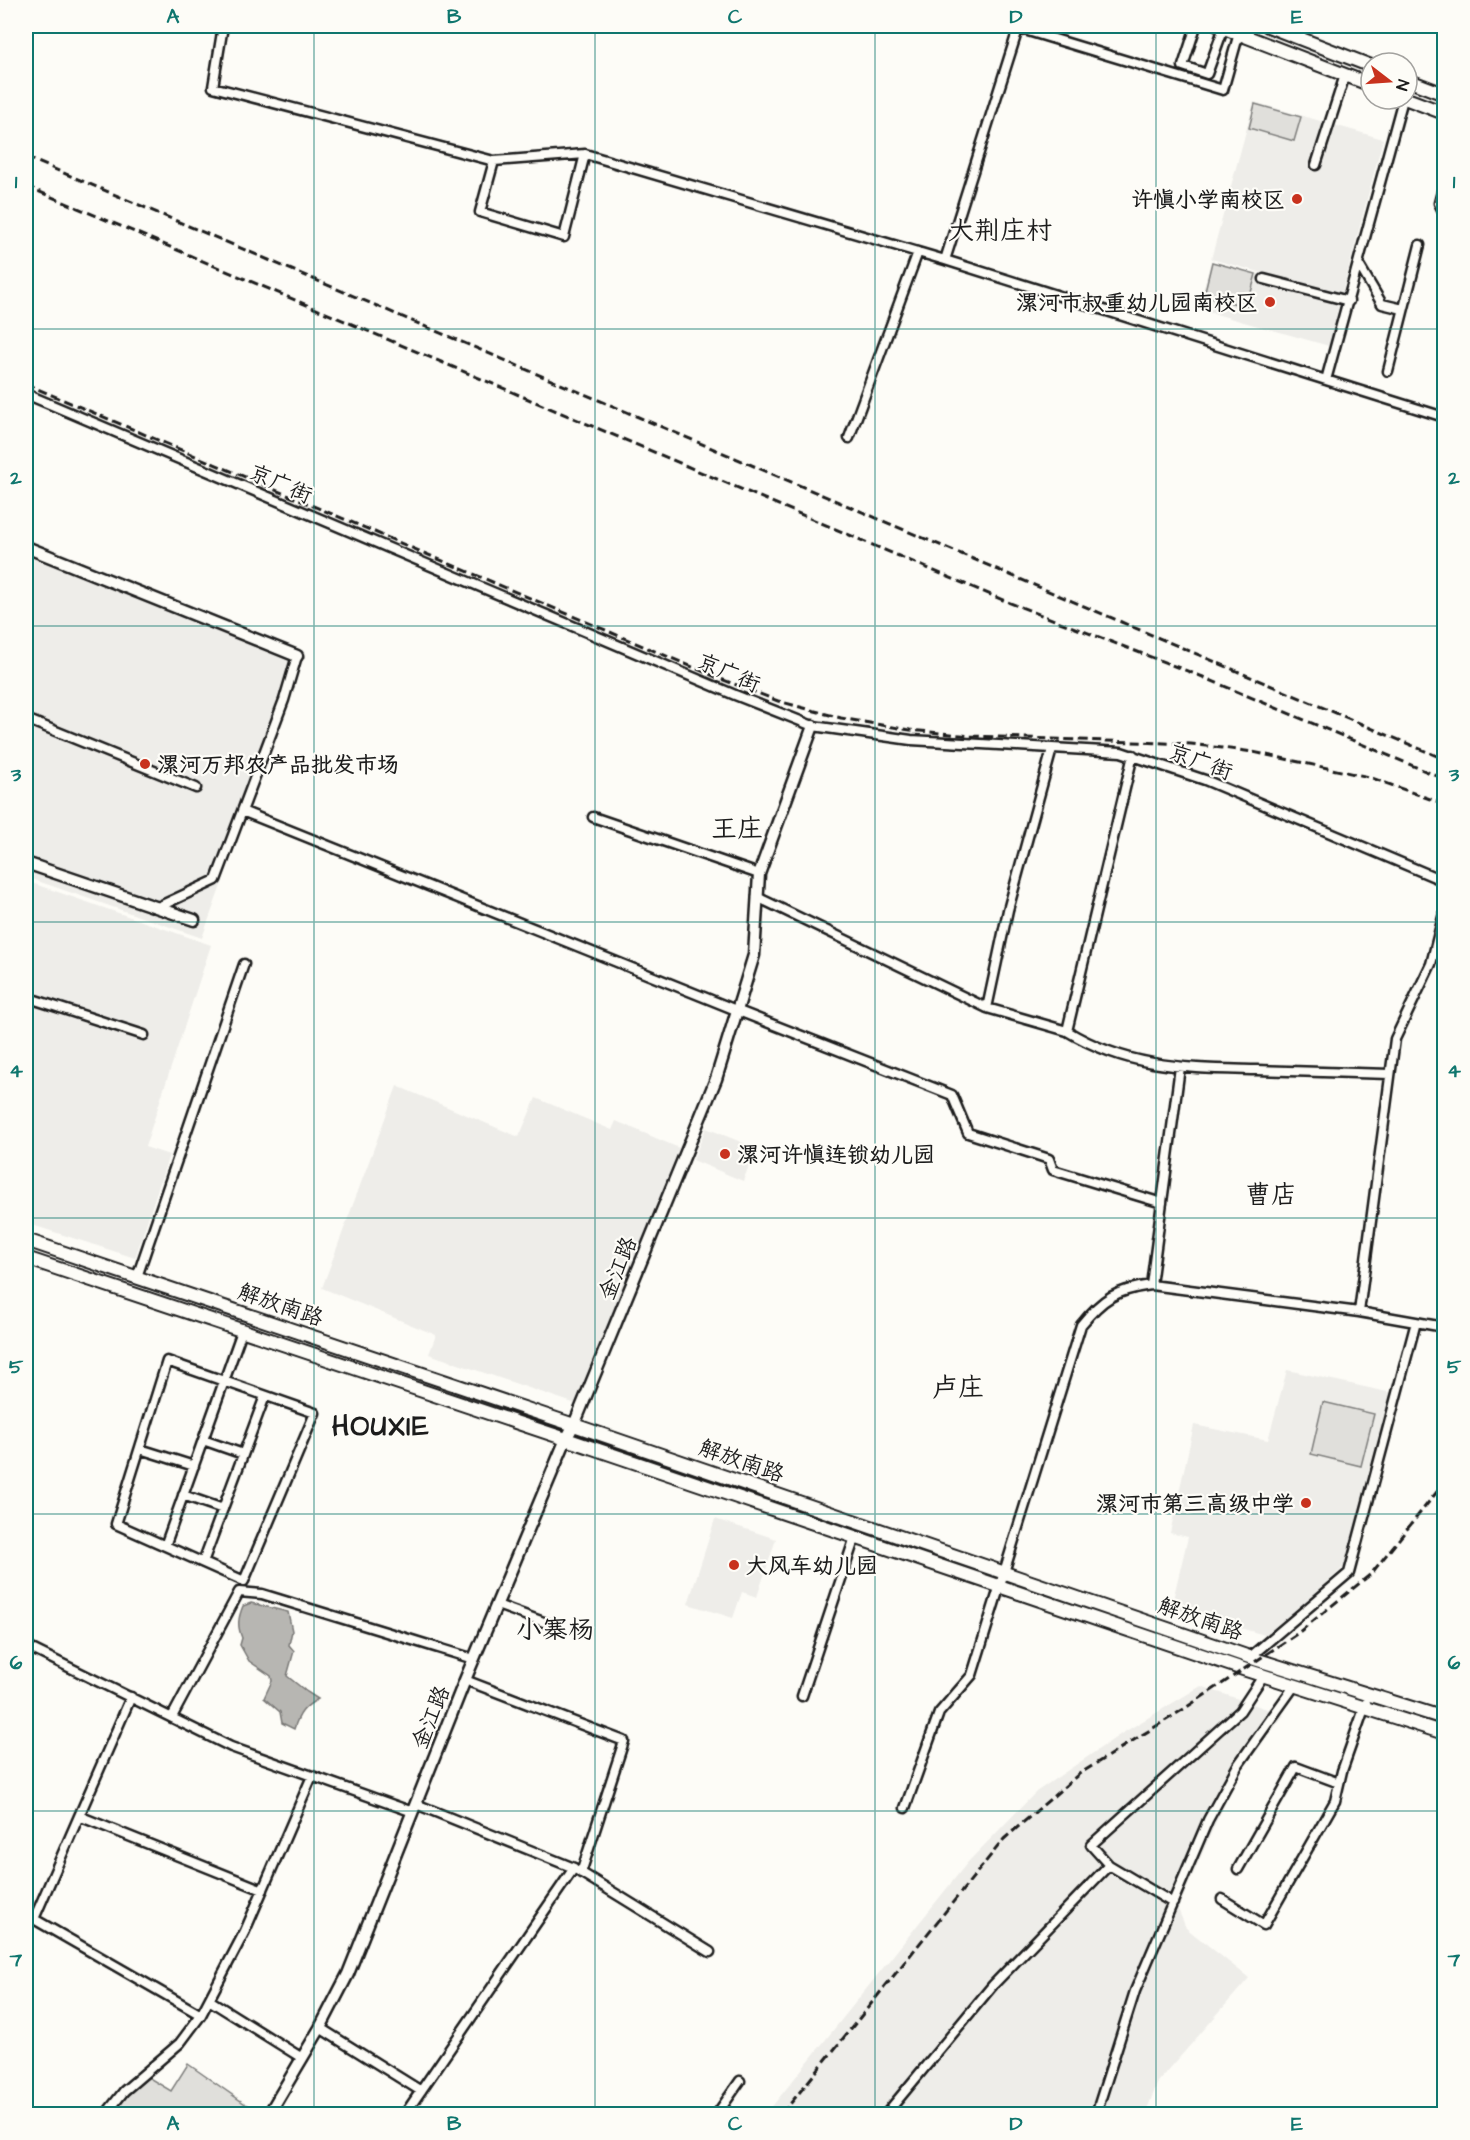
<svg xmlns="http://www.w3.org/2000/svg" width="1470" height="2140" viewBox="0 0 1470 2140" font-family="'Architects Daughter','LXGW WenKai TC',sans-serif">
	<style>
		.built { fill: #eeede9 }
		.green { fill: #e0dfdb; stroke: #7e7e7c; stroke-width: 1.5 }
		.water { fill: #b7b6b2; stroke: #797876; stroke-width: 1.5 }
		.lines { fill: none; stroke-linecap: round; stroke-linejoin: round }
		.minor-casing { stroke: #1c1c1c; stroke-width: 13 }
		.tertiary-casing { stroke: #1c1c1c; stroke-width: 15 }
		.secondary-casing { stroke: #1c1c1c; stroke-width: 16 }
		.minor { stroke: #fdfcf7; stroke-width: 8 }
		.tertiary { stroke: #fdfcf7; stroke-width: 10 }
		.secondary { stroke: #fdfcf7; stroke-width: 12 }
		.rail { stroke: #1c1c1c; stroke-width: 3; stroke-dasharray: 9 4.5; stroke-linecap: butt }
		.grid { fill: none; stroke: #0f766e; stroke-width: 1.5; stroke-opacity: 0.55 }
		.poi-dot { fill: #c8321e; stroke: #fdfcf7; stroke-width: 2 }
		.labels { text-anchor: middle; stroke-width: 4.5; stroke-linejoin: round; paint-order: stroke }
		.poi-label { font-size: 22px; font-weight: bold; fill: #1c1c1c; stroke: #fdfcf7; text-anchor: end }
		.street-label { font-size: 22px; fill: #1c1c1c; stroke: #fdfcf7 }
		.quarter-label { font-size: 26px; fill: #1c1c1c; stroke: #fdfcf7 }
		.district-label { font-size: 28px; font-weight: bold; letter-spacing: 1.5px; fill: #1c1c1c; stroke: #fdfcf7 }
		.neatline { fill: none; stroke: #0f766e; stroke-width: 2 }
		.grid-label { font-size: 20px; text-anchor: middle; font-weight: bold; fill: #0f766e }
	</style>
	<rect width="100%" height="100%" fill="#fdfcf7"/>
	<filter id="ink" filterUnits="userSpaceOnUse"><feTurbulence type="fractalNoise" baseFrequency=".0167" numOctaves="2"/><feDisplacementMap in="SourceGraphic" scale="12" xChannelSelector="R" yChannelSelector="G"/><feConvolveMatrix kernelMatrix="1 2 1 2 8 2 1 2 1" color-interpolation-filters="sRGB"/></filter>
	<g filter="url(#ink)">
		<!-- built -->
		<path class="built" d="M1254,102L1383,139L1342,294L1211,259Z
			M1211,261L1341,296L1329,346L1198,309Z
			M26,538L306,652L202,938L26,877Z
			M26,881L211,945L145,1147L169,1155L135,1258L26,1223Z
			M397,1086L519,1137L536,1098L612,1130L616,1121L679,1148L576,1404L429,1354L436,1335L322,1288Z
			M706,1128L756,1148L743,1181L693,1160Z
			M1287,1370L1392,1393L1345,1566L1268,1636L1171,1608L1188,1537L1170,1533L1194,1425L1268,1440Z
			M715,1519L776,1539L757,1597L742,1592L733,1618L688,1604Z
			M1201,1686L1284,1715L1240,1773L1216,1822L1178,1909L1186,1928L1249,1978L1158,2082L1145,2114H766L968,1862L1036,1792L1121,1734Z"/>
		<!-- green -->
		<path class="green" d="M1255,104L1301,117L1294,141L1249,128Z
			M1212,262L1256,274L1247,307L1204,295Z
			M1323,1402L1374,1414L1361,1466L1311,1454Z
			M188,2064L258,2113L256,2114H113L132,2088L146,2076L171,2091Z"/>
		<!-- water -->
		<path class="water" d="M251,1603L288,1612L292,1631L289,1645L294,1651L287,1676L307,1692L318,1699C304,1707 299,1713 294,1729L282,1723L280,1712L264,1698L272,1681L271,1676L249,1661L240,1645L242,1638C237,1626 238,1618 243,1606Z"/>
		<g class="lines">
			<defs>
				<path id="minor" d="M223,26L213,87L494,161L585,154L945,260
					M1019,26L945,260L1326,380L1403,99
					M1196,26L1183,66L1207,74L1224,27
					M1018,28L1223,90L1239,33
					M494,161L480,212L564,237L585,154
					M1316,165L1345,75
					M1444,184L1439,203L1444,213
					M1359,265L1382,304L1403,309
					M1264,279L1349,301
					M1388,371L1420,245
					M1326,380L1444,417
					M26,394L735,695L813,726L911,740L1121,752L1205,780L1444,881
					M849,438L918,252
					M26,719L196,788
					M242,811L736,1010L952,1095L968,1133L1049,1159L1053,1170L1162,1203
					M593,817L759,874
					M757,897L987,1008L1008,910L1052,749
					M158,907L216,880L284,700L297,656
					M1444,913L1431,964L1395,1039L1359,1312L1444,1327
					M26,997L144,1035
					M987,1008L1067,1031L1133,755
					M1067,1031C1130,1069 1186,1068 1257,1070C1302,1071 1346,1073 1390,1074
					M1180,1067L1151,1285L1359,1312
					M137,1277L244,964
					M167,1361L315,1413L244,1581L116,1524Z
					M203,1440L243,1454
					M140,1449L194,1466
					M183,1495L223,1509
					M165,1546L242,1331
					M203,1562L265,1396
					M497,1605L552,1625
					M26,1646L231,1747L413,1812
					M1250,1657L1349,1573L1416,1322
					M465,1680L624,1741L581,1873
					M802,1696L855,1537
					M172,1717L239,1592L262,1594L474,1659
					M905,1808L939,1713L972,1675L1081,1325C1103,1298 1116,1290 1151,1285
					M79,1816L263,1890
					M1109,1865L1173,1903
					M1238,1869L1296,1767L1339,1783
					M577,1870L710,1952
					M1222,1899L1264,1925L1335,1801L1342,1771L1366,1703
					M26,1914L34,1919L131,1697
					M34,1919L201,2015
					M209,2000L302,2058
					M320,2028L421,2091
					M106,2114L124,2091L180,2043L201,2015L245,1931L312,1776
					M405,2114L574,1868L416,1804
					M717,2114L740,2081
					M886,2114L993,1985L1109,1865L1091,1845L1240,1711L1263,1676
					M1096,2114L1135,1991L1208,1820L1238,1765L1295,1685"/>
				<path id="tertiary" d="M26,547L297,656
					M26,863L194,920
					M269,2114L320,2028L348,1974L465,1680L566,1439L574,1425L716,1079L754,955L759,874L813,726"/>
				<path id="secondary" d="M1219,26L1371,85
					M1268,26L1371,66
					M1407,80L1444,94
					M1407,99L1444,113
					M26,1240L574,1425L1258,1660L1444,1718
					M26,1258L566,1439L1243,1669L1444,1733"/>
			</defs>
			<!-- minor casing -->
			<use href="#minor" class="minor-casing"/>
			<!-- tertiary casing -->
			<use href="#tertiary" class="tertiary-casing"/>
			<!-- secondary casing -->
			<use href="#secondary" class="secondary-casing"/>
			<!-- minor -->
			<use href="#minor" class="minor"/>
			<!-- tertiary -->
			<use href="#tertiary" class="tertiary"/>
			<!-- secondary -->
			<use href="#secondary" class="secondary"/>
			<!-- rail -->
			<path class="rail" d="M26,157L1444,759
				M26,186L1005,601L1203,677L1444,779
				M26,384L716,677L778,701L841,718L910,730L971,736L1191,744L1253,752L1369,777L1444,804
				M782,2114L1004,1839L1079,1774L1184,1709L1298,1633L1371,1574L1444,1483"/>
		</g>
	</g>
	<!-- grid -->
	<path class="grid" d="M314,26V2114M595,26V2114M875,26V2114M1156,26V2114M26,329H1444M26,626H1444M26,922H1444M26,1218H1444M26,1514H1444M26,1811H1444"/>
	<!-- markers -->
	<g class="poi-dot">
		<circle cx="1297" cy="199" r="6"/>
		<circle cx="1270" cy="302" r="6"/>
		<circle cx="145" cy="764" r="6"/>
		<circle cx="725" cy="1154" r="6"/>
		<circle cx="1306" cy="1503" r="6"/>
		<circle cx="734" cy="1565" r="6"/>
	</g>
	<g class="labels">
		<!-- poi labels -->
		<g class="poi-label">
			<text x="1285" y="207">许慎小学南校区</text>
			<text x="1258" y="310">漯河市叔重幼儿园南校区</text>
			<text x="157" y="772" text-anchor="start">漯河万邦农产品批发市场</text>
			<text x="737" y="1162" text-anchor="start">漯河许慎连锁幼儿园</text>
			<text x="1294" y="1511">漯河市第三高级中学</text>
			<text x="746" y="1573" text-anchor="start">大风车幼儿园</text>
		</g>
		<!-- street labels -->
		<g class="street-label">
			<text transform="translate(281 483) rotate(23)" y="8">京广街</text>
			<text transform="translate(729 672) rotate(23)" y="8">京广街</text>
			<text transform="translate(1201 761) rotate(20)" y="8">京广街</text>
			<text transform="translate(617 1268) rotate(-68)" y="8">金江路</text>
			<text transform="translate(281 1304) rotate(19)" y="8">解放南路</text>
			<text transform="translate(742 1460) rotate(19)" y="8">解放南路</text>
			<text transform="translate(1201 1618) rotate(19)" y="8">解放南路</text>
			<text transform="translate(430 1717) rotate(-68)" y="8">金江路</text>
		</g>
		<!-- quarter labels -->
		<g class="quarter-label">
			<text x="1000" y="239">大荆庄村</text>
			<text x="737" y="837">王庄</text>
			<text x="1271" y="1203">曹店</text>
			<text x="958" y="1396">卢庄</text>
			<text x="555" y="1638">小寨杨</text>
		</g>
		<!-- district labels -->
		<g class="district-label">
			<text x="381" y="1435">HOUXIE</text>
		</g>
	</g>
	<!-- margin -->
	<rect width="1470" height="2140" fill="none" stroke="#fdfcf7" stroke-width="66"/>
	<!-- north arrow -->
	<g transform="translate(1389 81) rotate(107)"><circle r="28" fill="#fdfcf7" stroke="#a3a29f" stroke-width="1.5"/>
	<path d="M0-4.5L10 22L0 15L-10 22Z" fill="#c8321e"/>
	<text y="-9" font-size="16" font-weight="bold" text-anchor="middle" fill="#1c1c1c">N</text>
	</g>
	<rect x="33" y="33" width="1404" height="2074" class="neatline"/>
	<g class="grid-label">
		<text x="173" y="23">A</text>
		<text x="454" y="23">B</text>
		<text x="735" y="23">C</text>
		<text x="1016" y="23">D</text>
		<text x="1297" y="23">E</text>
		<text x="16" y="188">1</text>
		<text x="1454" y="188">1</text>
		<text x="16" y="484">2</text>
		<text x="1454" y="484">2</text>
		<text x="16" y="781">3</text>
		<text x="1454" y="781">3</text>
		<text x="16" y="1077">4</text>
		<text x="1454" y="1077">4</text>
		<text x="16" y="1373">5</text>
		<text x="1454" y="1373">5</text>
		<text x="16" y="1669">6</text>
		<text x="1454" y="1669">6</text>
		<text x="16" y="1966">7</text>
		<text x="1454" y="1966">7</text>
		<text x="173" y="2130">A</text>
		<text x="454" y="2130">B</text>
		<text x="735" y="2130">C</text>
		<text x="1016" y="2130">D</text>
		<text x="1297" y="2130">E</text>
	</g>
</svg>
